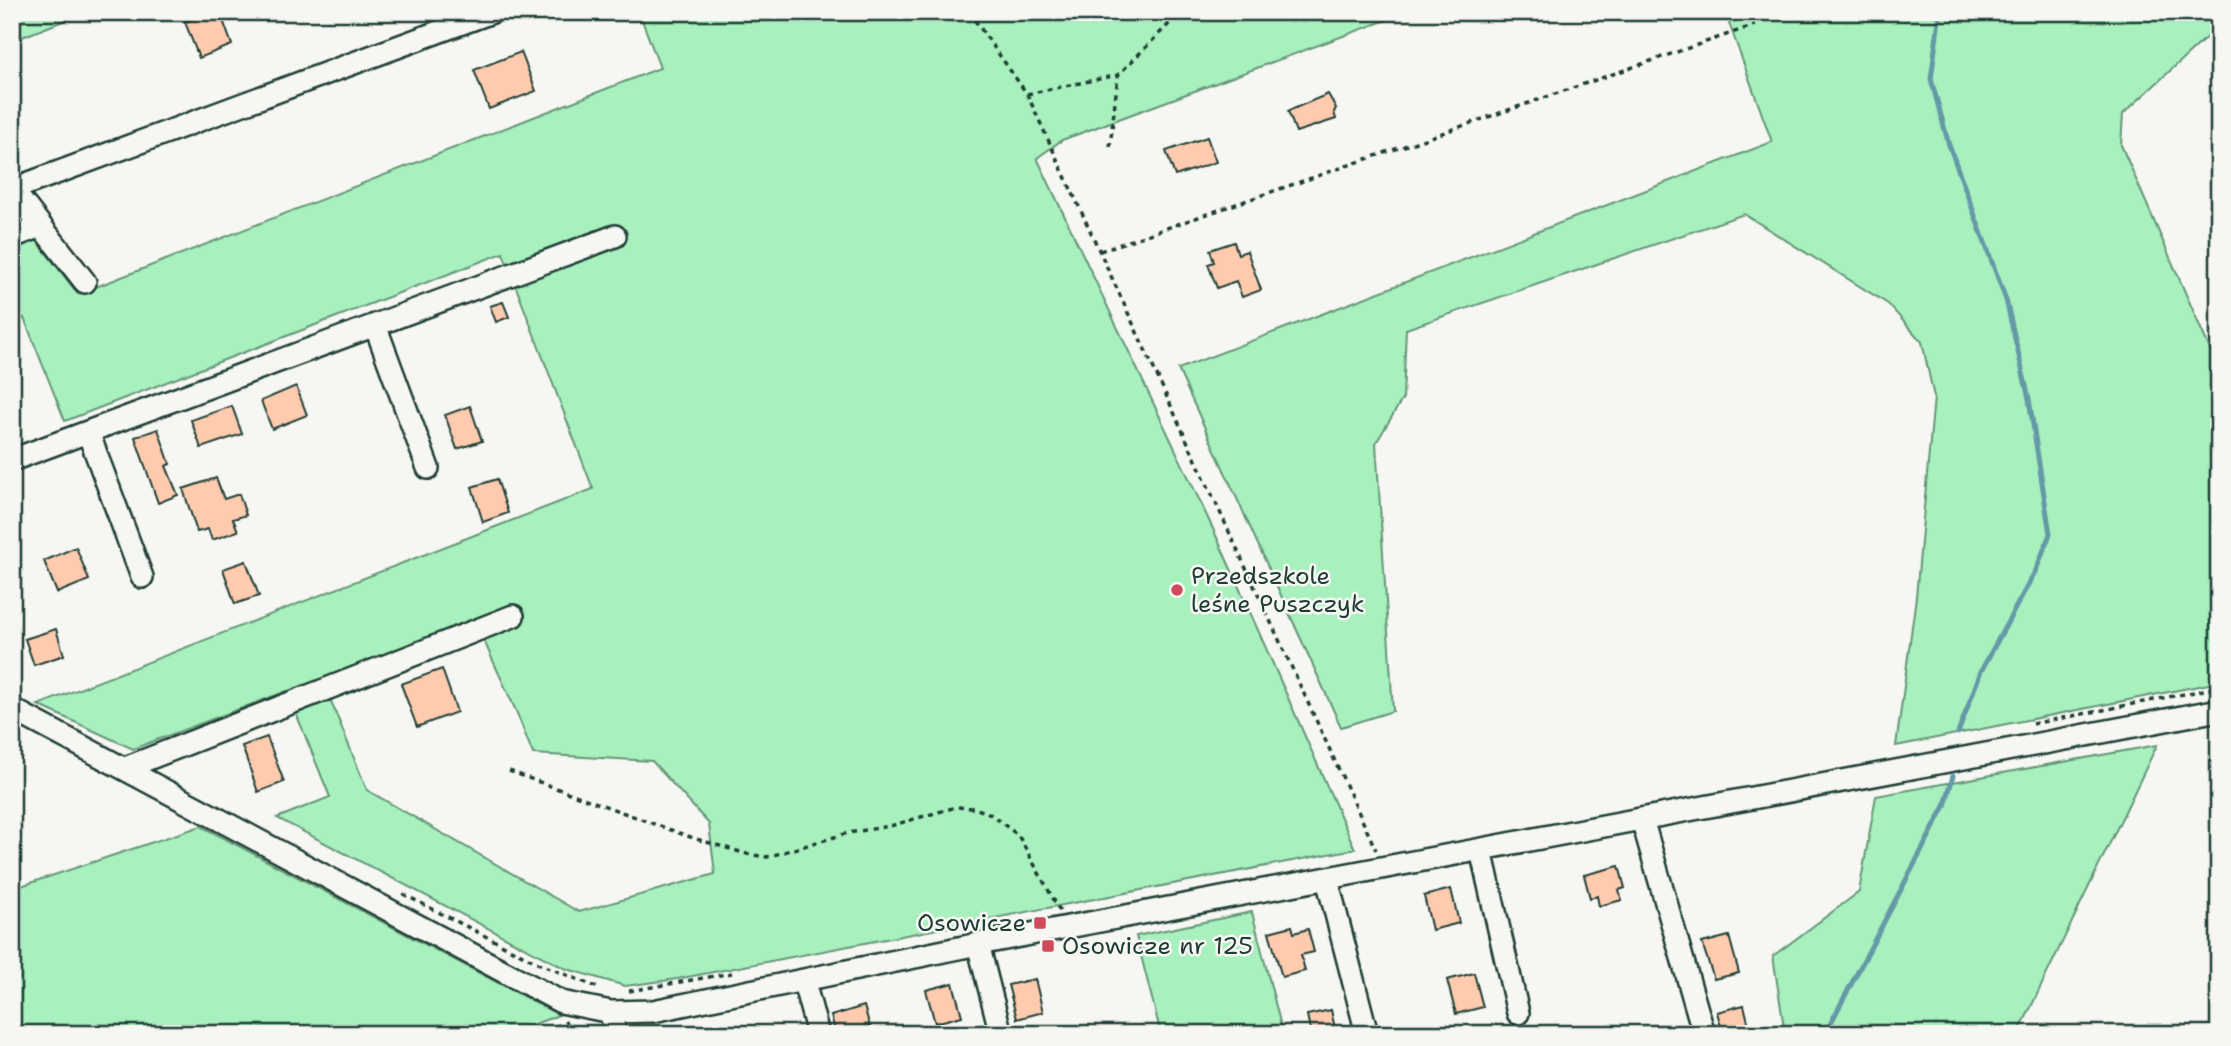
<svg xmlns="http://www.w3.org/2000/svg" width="2231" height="1046" viewBox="0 0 2231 1046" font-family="'Shantell Sans',sans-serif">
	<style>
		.green { fill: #a8f0bd; stroke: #649678; stroke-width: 2; fill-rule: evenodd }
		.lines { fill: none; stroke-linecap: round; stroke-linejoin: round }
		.stream { stroke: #6599a8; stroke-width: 5 }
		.building { fill: #fecbae; stroke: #1f3d34; stroke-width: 2 }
		.minor-casing { stroke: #1f3d34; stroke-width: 26 }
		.path { stroke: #1f3d34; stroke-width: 3.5; stroke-dasharray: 5 5; stroke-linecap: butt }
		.minor { stroke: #f6f6f2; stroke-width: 21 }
		.poi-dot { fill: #d1495b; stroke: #f6f6f2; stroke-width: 2.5 }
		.labels { text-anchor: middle; stroke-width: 5; stroke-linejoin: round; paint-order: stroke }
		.poi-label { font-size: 24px; fill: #1f3d34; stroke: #f6f6f2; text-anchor: start }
	</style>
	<rect width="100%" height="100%" fill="#f6f6f2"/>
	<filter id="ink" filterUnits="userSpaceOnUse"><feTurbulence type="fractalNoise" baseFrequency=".0143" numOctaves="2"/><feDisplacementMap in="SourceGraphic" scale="14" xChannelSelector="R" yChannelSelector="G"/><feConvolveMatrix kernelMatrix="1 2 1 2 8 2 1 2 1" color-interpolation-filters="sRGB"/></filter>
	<g filter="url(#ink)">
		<!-- green -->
		<path class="green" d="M12,12H86L12,41Z
			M639,12H1408L1062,140L1037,158L1214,531L1355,849L677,979L625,986L564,968L277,818L330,797L287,691L133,749L38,705L593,489L503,253L65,421L24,318L12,322V209L78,294L660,68ZM479,630L516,711L533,754L652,761L709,824L715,874L579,912L367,790L326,689Z
			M1725,12H2219V26L2123,114L2121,145L2219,370V682L1896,746L1916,597L1934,397L1922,342L1888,304L1744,214L1406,329L1403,398L1376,443L1393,711L1341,727L1178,369L1772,142Z
			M2157,745L2018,1034H1785L1773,956L1859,892L1876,796Z
			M201,826L559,1015L507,1034H12V889Z
			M1252,912L1283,1034H1161L1136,936Z"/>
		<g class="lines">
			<!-- stream -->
			<path class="stream" d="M1940,12L1931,79L1949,145L2006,300L2029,399L2050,534L2036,570L1981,671L1958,733
				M1825,1034L1945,806L1953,776"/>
		</g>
		<!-- building -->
		<path class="building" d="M211,12H220L232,45L199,58L185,22Z
			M521,52L536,91L489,109L474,70Z
			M1328,94L1336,108L1334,112L1336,119L1296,132L1288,111Z
			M1207,137L1216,162L1175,176L1166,151Z
			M1234,242L1238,254L1247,251L1261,290L1242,297L1236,281L1217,288L1208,264L1214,262L1210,250Z
			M503,302L509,317L496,322L490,306Z
			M296,386L307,415L272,429L261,401Z
			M232,406L242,434L201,448L191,420Z
			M470,406L482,441L457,449L445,415Z
			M158,429L170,464L166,466L178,495L158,503L135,437Z
			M216,478L224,499L239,494L246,515L233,519L238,531L212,540L208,529L197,532L183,489Z
			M497,479L508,513L483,522L472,487Z
			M76,547L89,580L57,593L44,561Z
			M246,561L259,596L235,604L223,569Z
			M56,629L64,655L34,665L25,639Z
			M442,669L457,712L417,727L401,684Z
			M267,737L284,782L258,792L242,746Z
			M1619,866L1625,888L1619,890L1622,900L1599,906L1597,896L1590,898L1584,875Z
			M1451,889L1459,923L1432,930L1424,896Z
			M1292,926L1294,933L1308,929L1314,952L1301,955L1305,971L1282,977L1269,932Z
			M1729,936L1739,973L1714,979L1702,943Z
			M1474,973L1483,1007L1456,1014L1447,980Z
			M1035,979L1043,1012L1017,1019L1008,985Z
			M953,983L962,1016L935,1023L926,990Z
			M1744,1005L1751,1034H1723L1717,1012Z
			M864,1006L872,1034H836L831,1016Z
			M1331,1010L1336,1034H1311L1307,1015Z"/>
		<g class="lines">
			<defs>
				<path id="minor" d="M12,189L85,282
					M13,189L492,12
					M12,237L41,226
					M375,325L428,468
					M88,432L142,577
					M12,460L615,236
					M12,709L561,1002L611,1012L653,1011L978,944L2219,710
					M125,768L513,616
					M1642,819L1704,1034
					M1481,850L1518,1013
					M1327,879L1367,1034
					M978,944L1001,1034
					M804,982L818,1034
					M611,1012L615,1034"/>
			</defs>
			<!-- minor casing -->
			<use href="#minor" class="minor-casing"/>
			<!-- path -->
			<path class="path" d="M969,12L1027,94L1376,850
				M1027,94L1118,75
				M1110,147L1118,75L1181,12
				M1100,251L1755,25
				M2032,724L2219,687
				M509,771L693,838L747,854L767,857L848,833L890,826L956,807L973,808L987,812L1018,835L1060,911
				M403,894L540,964L601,989
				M629,991L732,973
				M536,1034L567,1022"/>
			<!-- minor -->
			<use href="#minor" class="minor"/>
		</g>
	</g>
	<!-- markers -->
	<g class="poi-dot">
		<circle cx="1177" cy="590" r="7"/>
		<rect x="1033" y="916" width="14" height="14" rx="3.5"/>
		<rect x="1041" y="939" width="14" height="14" rx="3.5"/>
	</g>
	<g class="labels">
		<!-- poi labels -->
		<g class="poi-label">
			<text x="1191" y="584">Przedszkole<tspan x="1191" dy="28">leśne Puszczyk</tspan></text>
			<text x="1026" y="931" text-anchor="end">Osowicze</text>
			<text x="1062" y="954">Osowicze nr 125</text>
		</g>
	</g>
	<!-- margin -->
	<rect width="2231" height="1046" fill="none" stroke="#f6f6f2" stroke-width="42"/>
	<rect x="21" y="21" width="2189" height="1004" fill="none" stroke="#1f3d34" stroke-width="2.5" filter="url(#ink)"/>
</svg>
